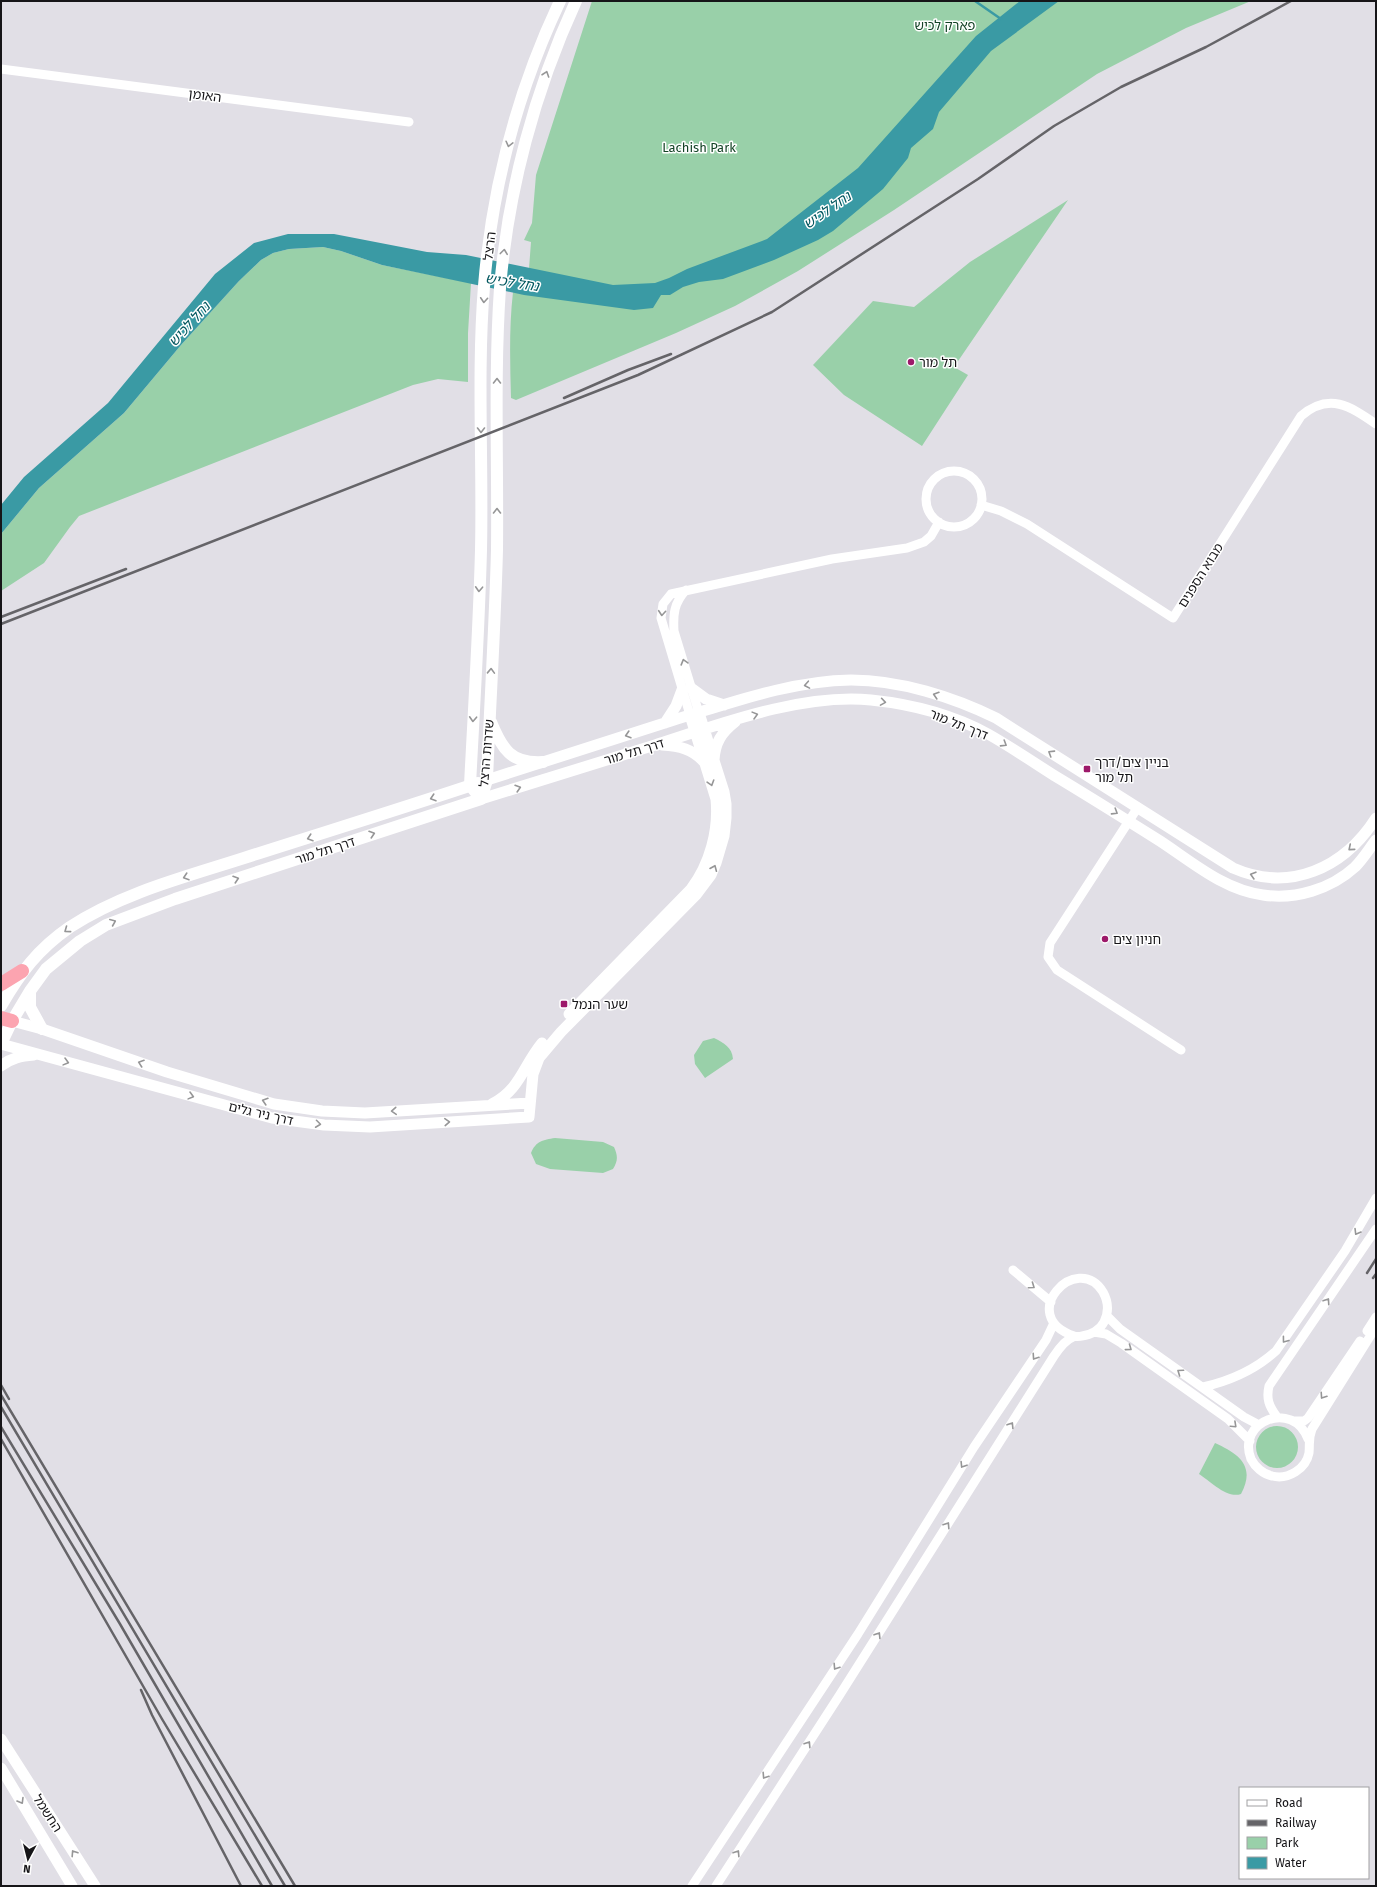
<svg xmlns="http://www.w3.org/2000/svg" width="1377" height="1887" viewBox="0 0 1377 1887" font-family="'Fira Sans','Noto Sans Hebrew',sans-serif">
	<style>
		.green { fill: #99d0a9 }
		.water { fill: #3a9aa4 }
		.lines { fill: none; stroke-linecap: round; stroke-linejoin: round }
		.stream { stroke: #3a9aa4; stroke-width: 2.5 }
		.minor { stroke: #fff; stroke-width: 9 }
		.tertiary { stroke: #fff; stroke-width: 11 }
		.secondary { stroke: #fff; stroke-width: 12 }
		.trunk { stroke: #fca4b0; stroke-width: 14 }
		.rail { stroke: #656468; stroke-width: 2.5 }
		.oneway { stroke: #969697 }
		.poi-dot { fill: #9d196a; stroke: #fff; stroke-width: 1.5 }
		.labels { text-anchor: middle; stroke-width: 3; stroke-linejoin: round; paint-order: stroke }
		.park-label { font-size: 13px; fill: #144326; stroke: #fff }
		.street-label { font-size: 13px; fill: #161518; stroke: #fff }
		.poi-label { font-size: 13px; fill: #161518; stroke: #fff; text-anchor: start }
		.water-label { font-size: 14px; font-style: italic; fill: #00565e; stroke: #fff }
	</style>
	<rect width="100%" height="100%" fill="#e1dfe6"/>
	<!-- green -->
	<path class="green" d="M592,1H1251L1186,28L1097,74L894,210L798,271L735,306L676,333L516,400L511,398C510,362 509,327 513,292L527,295L531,242L524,240L532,223L536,175Z
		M1068,200L954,367L968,375L922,446L844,395L813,365L873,301L914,307L970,262Z
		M323,247L341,251L382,265L471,283L468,333V382L438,379L413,385L79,516L70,527L44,563L1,591V534L39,488L124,413L181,345L239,281L261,260L273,253L289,249Z
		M714,1038C724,1043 732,1047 733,1059L705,1078L695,1064L694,1055L703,1041Z
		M555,1138L603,1142L614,1147C618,1156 618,1161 613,1169L603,1173L550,1169L536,1164L531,1153C536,1141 543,1140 555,1138Z
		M1256 1447a21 21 0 1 1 42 0a21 21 0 1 1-42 0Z
		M1215,1443C1239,1454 1256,1466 1241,1494C1227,1499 1210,1481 1199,1474Z"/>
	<!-- water -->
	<path class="water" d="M1020,1H1059L991,51L939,112L933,129L911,148L908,158L883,189L833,231L818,240L774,260L723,279L699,282L683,287L670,295H661L653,308L634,310L524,295L382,265L341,251L323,247L289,249L273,253L261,260L239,281L181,345L124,413L39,488L1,534V505L24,477L108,403L215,274L254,243L288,234H334L427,252L466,255L613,285L655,283L669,278L687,269L767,239L858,168L976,36Z"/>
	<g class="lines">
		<!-- stream -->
		<path class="stream" d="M975,1L1001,19"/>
		<!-- minor -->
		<path class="minor" d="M1,69L409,122
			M926 499a28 28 0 1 1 56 0a28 28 0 1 1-56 0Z
			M981,505L1001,511L1027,524L1173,618L1301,416C1329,392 1350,406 1376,424
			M686,590C674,603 673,614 674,631L699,713
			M690,715L661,618L663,604L671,594L832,559L907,548L924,542L931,536L939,522
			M1138,807L1050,943L1048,957L1057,970L1181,1050
			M1013,1270L1051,1302
			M1107,1316L1120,1329L1244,1417L1259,1425
			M1367,1331L1376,1317
			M1094,1332L1106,1334L1121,1343L1228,1419L1250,1441
			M1203,1387C1230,1381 1255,1370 1276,1351L1345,1251L1376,1198
			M1277,1417C1269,1406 1266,1399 1269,1386L1376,1229
			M1294,1421H1304L1308,1418L1360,1341
			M1308,1439C1293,1399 1236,1421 1251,1459C1255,1467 1263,1474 1272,1476C1288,1480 1306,1469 1309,1453C1310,1443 1308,1439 1312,1429L1376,1327
			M692,1886L858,1634L974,1447L1046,1340L1054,1323
			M716,1886L839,1696L1054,1356C1058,1350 1065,1340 1073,1337C1075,1336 1079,1337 1082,1336C1091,1335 1100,1330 1104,1322C1109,1312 1108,1301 1103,1292C1077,1250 1015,1316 1074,1336"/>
		<!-- tertiary -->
		<path class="tertiary" d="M691,688L706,699L724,705
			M665,723L676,706L682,690
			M662,745C679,746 693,749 704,762
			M714,760C715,743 721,733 735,722
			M487,780C549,760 612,740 674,720C731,703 790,681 851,680C900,680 953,697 996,718L1233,868C1290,893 1344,868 1376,818
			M481,799C539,781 597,763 655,745C720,724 803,693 871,700C910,704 953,715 988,734C1011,747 1033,762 1055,776C1090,797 1125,819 1160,841C1192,862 1224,890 1263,895C1295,900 1331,889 1355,867C1363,859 1369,849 1376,840
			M569,1014L691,889C710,864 719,830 716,799L690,715
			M12,1021L42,1029L167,1072L274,1104L322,1111L365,1113L530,1103
			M1,1044L272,1118L324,1125L370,1127L529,1117L533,1074L539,1058L561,1032L696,895L711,875L716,863L724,836L726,818V804L724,792L699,713
			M1,1066C11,1058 21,1056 34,1055
			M492,1104C520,1090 523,1066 542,1043
			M1,1739L95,1886
			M1,1768L72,1886"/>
		<!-- secondary -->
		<path class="secondary" d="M491,722C502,749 511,764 543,762
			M481,799L470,785C474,707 479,628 481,550C483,462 477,373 484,286C492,188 518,90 560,1
			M481,799L487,780C490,703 495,626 497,550C498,463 494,375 500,288C508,190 535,90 576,1
			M30,992V1007L42,1029
			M1,1006C20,973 38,949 70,927C122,893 185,877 244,858C322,833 400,809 478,783
			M1,1044L12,1021L30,991L46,969L80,941L106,925L175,899L481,799"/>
		<!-- trunk -->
		<path class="trunk" d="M1,984L22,971
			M1,1018L12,1021"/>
		<!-- rail -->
		<path class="rail" d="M564,398L628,370L671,354
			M1,617L126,569
			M1,624L638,375L772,312L978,179L1054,126L1121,87L1206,47L1291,1
			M1367,1273L1376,1259
			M1373,1278L1376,1274
			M1,1385L9,1399
			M1,1395L295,1886
			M1,1407L285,1886
			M1,1427L120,1624L272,1886
			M1,1439L162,1719L262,1886
			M141,1690L152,1715L241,1886"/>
	</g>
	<!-- one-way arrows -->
	<defs><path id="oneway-chevron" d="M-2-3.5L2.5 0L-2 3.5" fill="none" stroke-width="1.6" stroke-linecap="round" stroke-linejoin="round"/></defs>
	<g class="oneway">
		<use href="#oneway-chevron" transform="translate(546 74) rotate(-71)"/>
		<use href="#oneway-chevron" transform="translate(509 144) rotate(104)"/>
		<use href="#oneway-chevron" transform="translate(504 252) rotate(-83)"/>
		<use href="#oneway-chevron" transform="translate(484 300) rotate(94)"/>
		<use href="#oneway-chevron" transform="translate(497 381) rotate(-90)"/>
		<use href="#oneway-chevron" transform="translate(481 430) rotate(90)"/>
		<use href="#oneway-chevron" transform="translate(497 511) rotate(-90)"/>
		<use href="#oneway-chevron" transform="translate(479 589) rotate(93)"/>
		<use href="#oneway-chevron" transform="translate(662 613) rotate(95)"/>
		<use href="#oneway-chevron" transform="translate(684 662) rotate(-106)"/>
		<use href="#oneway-chevron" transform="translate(491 671) rotate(-88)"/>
		<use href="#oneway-chevron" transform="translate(807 685) rotate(170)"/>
		<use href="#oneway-chevron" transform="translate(936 695) rotate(-163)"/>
		<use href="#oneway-chevron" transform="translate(883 702) rotate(9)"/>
		<use href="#oneway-chevron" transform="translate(755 715) rotate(-15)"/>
		<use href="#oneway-chevron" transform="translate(473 719) rotate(93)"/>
		<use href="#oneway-chevron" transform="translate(628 735) rotate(163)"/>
		<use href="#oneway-chevron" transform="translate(1004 744) rotate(32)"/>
		<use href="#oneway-chevron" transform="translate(1051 753) rotate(-148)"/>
		<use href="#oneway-chevron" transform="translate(711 783) rotate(73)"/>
		<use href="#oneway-chevron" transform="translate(518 788) rotate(-17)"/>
		<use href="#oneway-chevron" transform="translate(433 798) rotate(162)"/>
		<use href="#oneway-chevron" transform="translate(1115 812) rotate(32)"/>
		<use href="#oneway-chevron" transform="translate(372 834) rotate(-18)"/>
		<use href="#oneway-chevron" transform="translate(310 838) rotate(162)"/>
		<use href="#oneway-chevron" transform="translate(1351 848) rotate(140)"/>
		<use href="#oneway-chevron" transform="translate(714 868) rotate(-67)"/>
		<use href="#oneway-chevron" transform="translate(1253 875) rotate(-164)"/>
		<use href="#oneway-chevron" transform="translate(186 877) rotate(162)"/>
		<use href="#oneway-chevron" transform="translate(236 879) rotate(-18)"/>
		<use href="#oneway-chevron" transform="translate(113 922) rotate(-23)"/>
		<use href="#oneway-chevron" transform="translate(67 930) rotate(144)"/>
		<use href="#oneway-chevron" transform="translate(66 1062) rotate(15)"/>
		<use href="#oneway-chevron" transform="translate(141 1063) rotate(-161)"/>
		<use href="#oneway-chevron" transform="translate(191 1096) rotate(15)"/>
		<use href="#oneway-chevron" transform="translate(265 1101) rotate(-163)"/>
		<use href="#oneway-chevron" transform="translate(394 1111) rotate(176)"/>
		<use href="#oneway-chevron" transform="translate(447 1122) rotate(-3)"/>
		<use href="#oneway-chevron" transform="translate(318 1124) rotate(7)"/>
		<use href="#oneway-chevron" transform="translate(1357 1232) rotate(121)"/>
		<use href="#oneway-chevron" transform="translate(1032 1286) rotate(35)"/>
		<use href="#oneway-chevron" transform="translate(1327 1301) rotate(-56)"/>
		<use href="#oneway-chevron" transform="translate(1285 1340) rotate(127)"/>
		<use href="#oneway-chevron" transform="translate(1129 1348) rotate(36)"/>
		<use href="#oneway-chevron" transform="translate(1035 1357) rotate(124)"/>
		<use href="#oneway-chevron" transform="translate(1180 1372) rotate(-145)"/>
		<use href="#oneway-chevron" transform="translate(1323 1396) rotate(124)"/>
		<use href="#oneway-chevron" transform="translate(1011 1425) rotate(-58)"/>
		<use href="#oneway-chevron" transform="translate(1234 1425) rotate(43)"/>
		<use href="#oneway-chevron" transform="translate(963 1465) rotate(122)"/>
		<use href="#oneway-chevron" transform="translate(947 1525) rotate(-57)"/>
		<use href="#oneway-chevron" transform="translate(878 1635) rotate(-58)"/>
		<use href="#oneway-chevron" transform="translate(836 1667) rotate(123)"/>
		<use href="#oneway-chevron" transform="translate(808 1744) rotate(-57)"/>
		<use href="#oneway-chevron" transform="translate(765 1776) rotate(123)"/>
		<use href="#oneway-chevron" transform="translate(21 1801) rotate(59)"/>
		<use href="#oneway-chevron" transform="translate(74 1853) rotate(-123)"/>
		<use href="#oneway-chevron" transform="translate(737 1853) rotate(-57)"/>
	</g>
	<!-- markers -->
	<g class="poi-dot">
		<circle cx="911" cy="362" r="4"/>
		<rect x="1083" y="765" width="8" height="8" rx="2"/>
		<circle cx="1105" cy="939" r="4"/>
		<rect x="560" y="1000" width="8" height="8" rx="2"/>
	</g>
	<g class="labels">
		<!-- park labels -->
		<g class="park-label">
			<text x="945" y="30">פארק לכיש</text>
			<text x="699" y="152">Lachish Park</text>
		</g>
		<!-- street labels -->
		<g class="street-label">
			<text transform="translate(205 95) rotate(7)" y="5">האומן</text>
			<text transform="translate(489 246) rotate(-83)" y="5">הרצל</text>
			<text transform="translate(1200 575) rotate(-58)" y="5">מבוא הספנים</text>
			<text transform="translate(959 724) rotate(22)" y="5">דרך תל מור</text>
			<text transform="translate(634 751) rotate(-17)" y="5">דרך תל מור</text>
			<text transform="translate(486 753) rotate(-85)" y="5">שדרות הרצל</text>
			<text transform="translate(325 850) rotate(-18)" y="5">דרך תל מור</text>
			<text transform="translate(261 1113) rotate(13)" y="5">דרך ניר גלים</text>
			<text transform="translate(48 1813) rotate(57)" y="5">החשמל</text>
		</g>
		<!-- poi labels -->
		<g class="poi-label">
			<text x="919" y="367">תל מור</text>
			<text x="1095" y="767">בניין צים/דרך<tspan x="1095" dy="15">תל מור</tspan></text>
			<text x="1113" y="944">חניון צים</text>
			<text x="572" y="1009">שער הנמל</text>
		</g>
		<!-- water labels -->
		<g class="water-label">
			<text transform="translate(827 210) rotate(-35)" y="5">נחל לכיש</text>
			<text transform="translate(512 282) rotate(9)" y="5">נחל לכיש</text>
			<text transform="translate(189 324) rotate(-48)" y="5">נחל לכיש</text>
		</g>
	</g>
	<!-- border -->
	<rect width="1377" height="1887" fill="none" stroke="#161518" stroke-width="4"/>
	<!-- legend -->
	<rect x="1239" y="1787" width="130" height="92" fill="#ffffff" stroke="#a2a1a3"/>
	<rect x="1247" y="1800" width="20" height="6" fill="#ffffff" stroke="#a2a1a3"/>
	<text x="1275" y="1807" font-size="12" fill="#161518">Road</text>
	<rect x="1247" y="1820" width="20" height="6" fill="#656468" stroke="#a2a1a3"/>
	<text x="1275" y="1827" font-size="12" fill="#161518">Railway</text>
	<rect x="1247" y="1837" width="20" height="12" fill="#99d0a9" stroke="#a2a1a3"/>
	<text x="1275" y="1847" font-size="12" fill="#161518">Park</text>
	<rect x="1247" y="1857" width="20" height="12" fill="#3a9aa4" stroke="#a2a1a3"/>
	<text x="1275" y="1867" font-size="12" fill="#161518">Water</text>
	<!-- north arrow -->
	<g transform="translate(28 1859) rotate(187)" stroke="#ffffff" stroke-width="3" paint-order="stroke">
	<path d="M0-3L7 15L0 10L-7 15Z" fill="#161518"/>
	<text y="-6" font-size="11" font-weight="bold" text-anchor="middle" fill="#161518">N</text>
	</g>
</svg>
